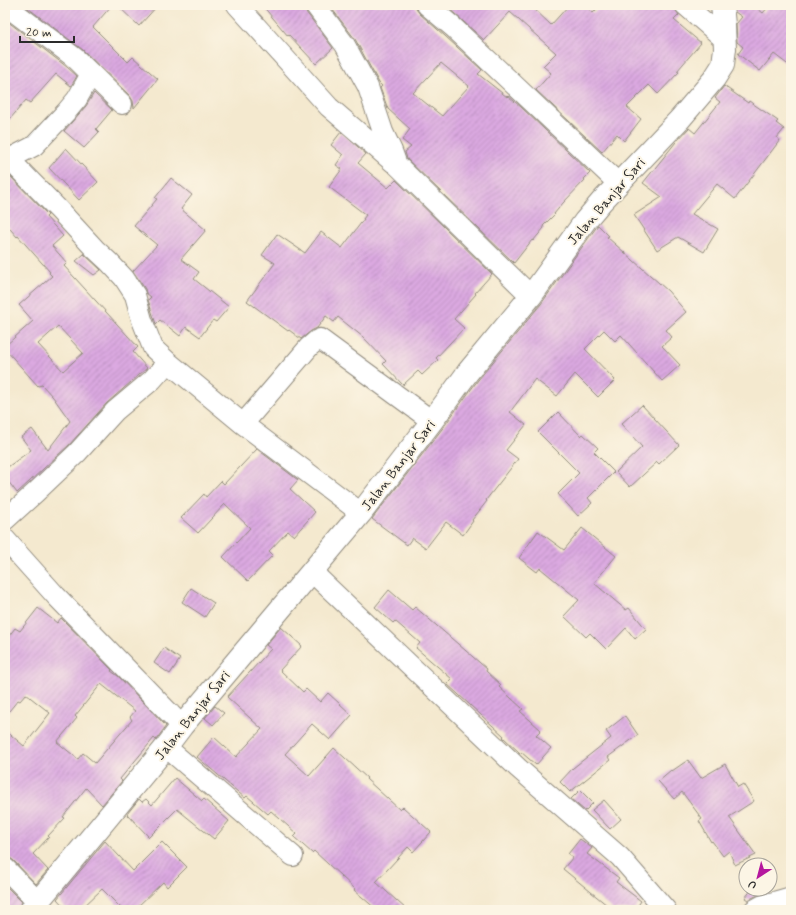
<svg xmlns="http://www.w3.org/2000/svg" width="796" height="915" viewBox="0 0 796 915" font-family="Mynerve,sans-serif">
	<style>
		.building { fill: url(#building-hatch); fill-rule: evenodd }
		.lines { fill: none; stroke-linecap: round; stroke-linejoin: round }
		.street-casing { stroke: #908a7d; stroke-width: 22 }
		.secondary-casing { stroke: #908a7d; stroke-width: 24 }
		.street { stroke: #fff; stroke-width: 20 }
		.secondary { stroke: #fff; stroke-width: 22 }
		.labels { text-anchor: middle; stroke-width: 4; stroke-linejoin: round; paint-order: stroke }
		.street-label { font-size: 14px; fill: #2b2b2b; stroke: #fcf5e5 }
	</style>
	<defs>
		<pattern id="building-hatch" width="6" height="6" patternUnits="userSpaceOnUse"><rect width="6" height="6" fill="#dba9e1"/><path d="M-1 1l2-2M0 6l6-6M5 7l2-2" fill="none" stroke="#b28ab7"/></pattern>
	</defs>
	<rect width="100%" height="100%" fill="#fcf5e5"/>
	<filter id="ink" filterUnits="userSpaceOnUse"><feTurbulence type="fractalNoise" baseFrequency=".025" numOctaves="2"/><feDisplacementMap in="SourceGraphic" scale="8" xChannelSelector="R" yChannelSelector="G"/><feConvolveMatrix kernelMatrix="1 2 1 2 8 2 1 2 1" color-interpolation-filters="sRGB"/></filter>
	<filter id="wash" filterUnits="userSpaceOnUse"><feTurbulence type="fractalNoise" baseFrequency=".012" numOctaves="4" result="noise"/><feDisplacementMap in="SourceGraphic" scale="16" xChannelSelector="R" yChannelSelector="G"/><feGaussianBlur stdDeviation="0.9" result="paint"/><feColorMatrix in="noise" values="0 0 0 0 0 0 0 0 0 0 0 0 0 0 0 0 0 1.4 0 .05"/><feComposite in="paint" operator="in"/></filter>
	<g filter="url(#wash)">
		<rect width="100%" height="100%" fill="#f4e9cf"/>
		<g id="blocks">
			<!-- building -->
			<path class="building" d="M24,5H112L93,27L128,62L133,57L158,79L134,108L133,101L130,96L83,50Z
				M117,5H158L139,26Z
				M262,5H304L306,12L333,48L316,64L289,35L288,36Z
				M329,5H416V9L420,14L445,36L482,70L478,74L507,97L508,96L521,107L590,173L584,179L585,180L563,203L554,214H555L543,226L544,228L533,241L532,240L514,263L407,159L405,152L411,147L402,140L410,129L388,109L380,88L382,86L379,83L355,39ZM441,63L469,86L442,116L413,93Z
				M445,5H530L551,25L569,5H584L593,13L601,5H670L674,8L679,15L674,20L701,43L677,71L679,72L658,94L649,85L627,107L641,119L624,141L617,134L602,152L536,90L551,73L543,66L556,53L510,12L484,40Z
				M735,5H753L763,13L770,5H791V67L774,54L760,71L738,54L743,47L737,42L736,24L742,17L735,12Z
				M7,21L67,67L77,76L71,86L56,74L30,103L26,100L5,125V24Z
				M724,86L748,103L749,101L778,121L776,123L784,129L777,138L780,140L752,177L735,199L717,184L692,214L718,229L704,252L678,237L657,250L634,215L662,197L643,183L676,142L689,128L695,133L720,102L715,98Z
				M94,93L112,110L96,129L99,132L84,148L64,131L86,106Z
				M341,132L366,154L358,163L388,188L396,180L492,274L475,293L476,294L454,319L464,328L436,358L438,360L422,375L418,371L403,385L383,364L386,361L363,337L338,317L334,322L326,316L317,328L311,331L301,339L289,330L288,331L247,301L275,263L262,255L277,234L305,253L321,232L342,248L364,219H363L366,215L329,187L342,169L336,165L343,155L331,145Z
				M66,148L98,182L79,200L49,168Z
				M6,174H8L48,215L46,217L63,236L52,246L67,263L64,266L138,347L133,352L147,368L107,403L69,445L17,493L5,477V469L31,450L21,437L32,429L48,450L70,421L53,397L42,385L38,386L5,349V346L33,321L19,305L52,276L49,273L50,272L18,236L17,237L5,223V175ZM58,326L83,353L63,371L38,344Z
				M171,178L192,195L181,209L206,230L181,259L199,272L194,279L229,307L216,322L213,320L200,337L186,327L180,336L160,320L156,324L148,300L151,297L146,293L145,289L133,271L157,245L134,226L157,199L155,198Z
				M598,225L609,236L607,237L668,291L686,312L666,330L672,337L662,346L680,365L662,381L621,335L615,341L604,330L585,349L615,380L598,397L575,374L557,396L535,379L510,412L526,425L506,450L518,459L486,500L487,501L472,520L473,521L463,535L446,522L426,548L412,538L407,545L372,519L442,429L478,380L541,304Z
				M84,254L101,270L94,275L76,261Z
				M642,405L679,445L659,464L657,462L630,487L616,472L642,447L621,424Z
				M558,412L581,436L583,434L598,448L594,452L614,472L588,498L592,503L578,516L558,494L579,473L538,432Z
				M257,449L298,480L290,489L315,512L294,536L288,531L269,551L273,555L248,581L223,557L250,528L225,504L198,533L181,518L204,494L206,497L221,481L224,484Z
				M582,528L616,556L594,583L626,610L629,608L646,629L635,639L626,628L606,649L590,633L586,637L564,616L579,600L540,568L537,572L519,558L538,531L564,550Z
				M191,588L214,603L205,617L182,602Z
				M389,590L412,610L415,607L487,669L486,671L501,685L499,687L523,709L520,711L541,730L536,735L551,748L536,765L521,752L520,753L503,737L504,736L447,684L452,679L416,648L420,643L395,621L393,623L375,607Z
				M38,608L57,623L61,618L65,622L112,670L111,671L118,676L166,726L156,740L154,738L120,779L122,781L102,805L86,788L63,817L65,818L48,836L49,837L33,854L48,870L36,884L13,860L8,857H5V730L24,746L50,713L26,694L20,701L18,700L5,716V641L15,628L20,631ZM101,684L135,711L130,717L132,720L95,763L83,753L78,759L57,742L77,718L75,716Z
				M281,627L302,646L280,670L303,692L306,689L320,702L328,693L352,715L330,740L312,724L285,754L309,776L334,748L367,778L366,779L400,810L403,807L431,832L413,852L408,847L376,882L407,910H377L354,890L355,889L314,851L312,853L294,837L297,834L271,811L268,814L247,796L245,798L197,757L214,737L236,757L262,729L227,697L271,649L266,645Z
				M164,648L180,659L170,674L154,663Z
				M215,706L224,713L213,725L205,718Z
				M625,716L638,735L608,757L610,760L570,792L560,782L573,768L611,738L606,731Z
				M688,760L701,778L725,764L738,787L743,784L754,801L729,817L756,855L735,865L729,851L723,856L712,841L711,842L699,821L702,819L682,792L674,799L658,781L671,770L672,771Z
				M175,778L202,801L204,799L229,821L214,839L177,809L149,837L127,814L139,799L142,802L146,799L152,805Z
				M580,790L593,803L585,811L571,799Z
				M604,800L621,819L610,829L592,810Z
				M580,839L592,848L587,854L619,878L616,882L641,901L635,910H613L563,869L573,857L568,854Z
				M105,841L133,871L162,842L187,867L167,887L163,882L134,910H123L102,889L80,910H67L57,899Z
				M5,885L22,902L19,908V910H5Z
				M752,889H769L767,892L758,895L748,900L745,898Z"/>
		</g>
	</g>
	<g filter="url(#ink)">
		<use href="#blocks" fill-opacity="0" stroke="#908a7d" stroke-width="1"/>
		<g class="lines">
			<defs>
				<path id="street" d="M5,5L75,58L122,104
					M237,5L329,107L394,163
					M315,5L345,45L368,87L383,132L392,151L397,165L531,296
					M427,5L453,27L619,184
					M685,5L724,39
					M5,155L59,210L95,249L109,262L124,278L135,295L142,320L153,348L168,362L243,424L361,513
					M5,163L9,159L34,146L67,111L77,99L91,74
					M243,424L309,347L316,341L320,339L432,421
					M5,520L36,492L77,453L115,411L152,380L168,362
					M5,539L56,596L182,726
					M312,572L518,768L620,857L666,910
					M166,747L293,856
					M5,868L38,902
					M754,910L763,905L791,897"/>
				<path id="secondary" d="M31,910L166,747L182,726L361,513L432,421L468,372L531,296L585,221L602,201L680,119L714,79L723,65L724,56L725,49L724,25L722,5"/>
			</defs>
			<!-- street casing -->
			<use href="#street" class="street-casing"/>
			<!-- secondary casing -->
			<use href="#secondary" class="secondary-casing"/>
			<!-- street -->
			<use href="#street" class="street"/>
			<!-- secondary -->
			<use href="#secondary" class="secondary"/>
		</g>
	</g>
	<g class="labels">
		<!-- street labels -->
		<g class="street-label">
			<text transform="translate(606 201) rotate(-49)" y="5">Jalan Banjar Sari</text>
			<text transform="translate(398 465) rotate(-52)" y="5">Jalan Banjar Sari</text>
			<text transform="translate(192 715) rotate(-51)" y="5">Jalan Banjar Sari</text>
		</g>
	</g>
	<!-- margin -->
	<rect width="796" height="915" fill="none" stroke="#fcf5e5" stroke-width="20"/>
	<!-- north arrow -->
	<g transform="translate(758 877) rotate(216)"><circle r="19" fill="#fcf5e5" stroke="#a8a49b"/>
	<path d="M0-3L7 15L0 10L-7 15Z" fill="#b5179e"/>
	<text y="-6" font-size="11" font-weight="bold" text-anchor="middle" fill="#2b2b2b">U</text>
	</g>
	<!-- scale -->
	<path d="M20 36v6h54v-6" fill="none" stroke="#2b2b2b" stroke-width="2"/>
	<text x="26" y="36" font-size="12" fill="#2b2b2b" stroke="#fcf5e5" stroke-width="3" paint-order="stroke">20 m</text>
</svg>
